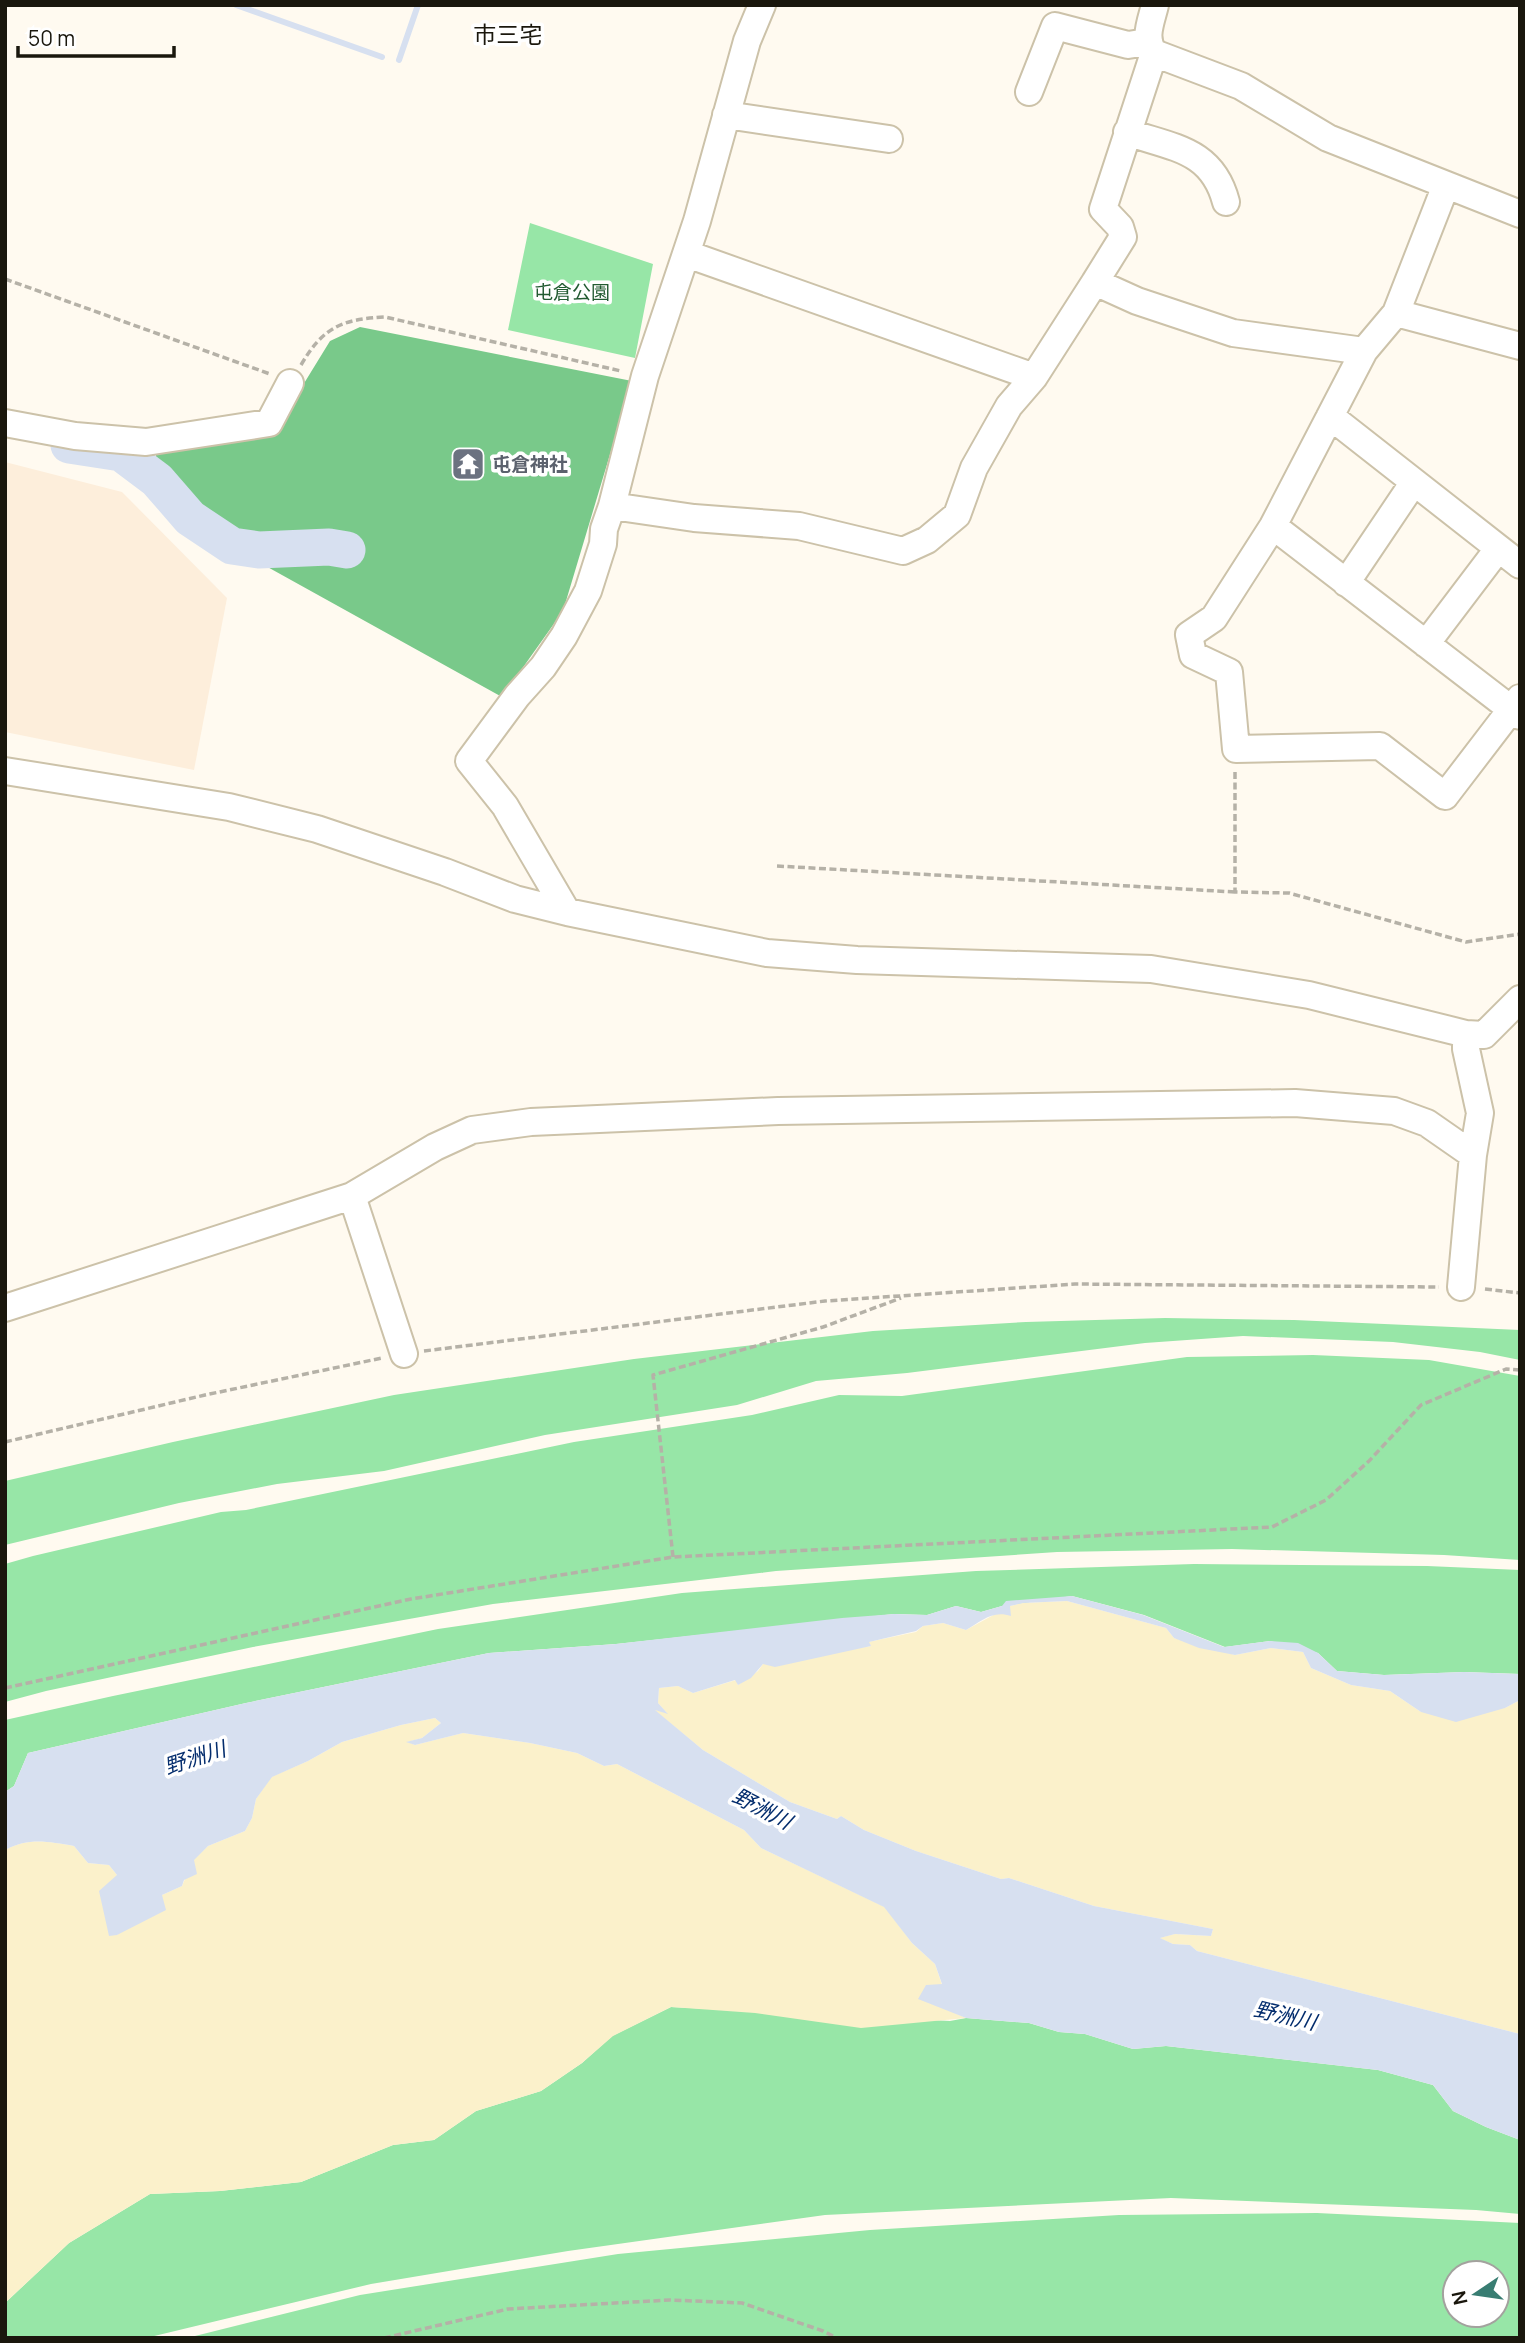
<svg xmlns="http://www.w3.org/2000/svg" width="1525" height="2343" viewBox="0 0 1525 2343" font-family="Manrope,'Noto Sans JP',sans-serif">
	<style>
		.industrial { fill: #fdeedb }
		.green { fill: #97e6a7; fill-rule: evenodd }
		.forest { fill: #79c98a }
		.sand { fill: #fbf1cb }
		.water { fill: #d7e0f0 }
		.lines { fill: none; stroke-linecap: round; stroke-linejoin: round }
		.stream { stroke: #d7e0f0; stroke-width: 6 }
		.river { stroke: #d7e0f0; stroke-width: 37 }
		.minor-casing { stroke: #ccc2a9; stroke-width: 30 }
		.path { stroke: #b5b1a7; stroke-width: 3.5; stroke-dasharray: 7 3.5; stroke-linecap: butt }
		.minor { stroke: #fff; stroke-width: 26 }
		.labels { text-anchor: middle; stroke-width: 7; stroke-linejoin: round; paint-order: stroke }
		.park-label { font-size: 19px; fill: #235b32; stroke: #fff }
		.worship-label { font-size: 19px; font-weight: bold; fill: #5b616d; stroke: #fff; text-anchor: start }
		.water-label { font-size: 21px; font-style: italic; fill: #042d6d; stroke: #fff }
		.quarter-label { font-size: 23px; fill: #1a170d; stroke: #fff }
	</style>
	<rect width="100%" height="100%" fill="#fffaf0"/>
	<!-- industrial -->
	<path class="industrial" d="M5,462L122,492L227,598L194,770L5,732Z"/>
	<!-- green -->
	<path class="green" d="M530,223L653,264L635,358L508,330Z
		M1165,1318L1294,1320L1520,1330V1360L1480,1352L1393,1342L1243,1336L1145,1343L907,1373L816,1381L737,1405L545,1435L384,1471L277,1484L179,1503L5,1545V1481L173,1442L394,1395L634,1359L873,1331L1026,1322Z
		M1313,1355L1429,1360L1520,1376V1560L1444,1555L1232,1549L1057,1552L776,1571L493,1604L253,1647L46,1691L5,1702V1564L33,1556L221,1512L246,1510L574,1442L752,1415L839,1395L902,1396L1187,1357Z
		M1194,1564L1427,1566L1520,1570V1674L1464,1672L1384,1675L1337,1671L1318,1653L1270,1641L1225,1647L1144,1615L1072,1596L1002,1606L981,1612L956,1606L927,1615L894,1614L616,1644L489,1653L246,1703L28,1753L14,1786L5,1792V1720L113,1696L438,1629L682,1593L976,1571Z
		M671,2007L950,2021L966,2018L1029,2023L1059,2032L1085,2034L1133,2049L1166,2046L1378,2070L1433,2085L1453,2111L1486,2127L1520,2140V2214L1476,2210L1171,2198L825,2215L568,2251L371,2284L146,2338H5V2303L69,2243L150,2194L220,2191L301,2182L393,2145L434,2140L476,2111L541,2091L582,2063L612,2036Z
		M1317,2213L1520,2223V2338H187L360,2295L618,2254L870,2230L1119,2215ZM1497,2273V2315H1455V2273Z"/>
	<!-- forest -->
	<path class="forest" d="M360,327L632,381L563,611L502,697L156,505V443L276,429L330,341Z"/>
	<!-- sand -->
	<path class="sand" d="M1067,1601L1166,1628L1174,1638L1235,1655L1271,1648L1303,1652L1311,1668L1351,1685L1390,1691L1421,1712L1505,1708L1520,1700V2034L1197,1951L1190,1945L1173,1944L1159,1938L1175,1934L1211,1936L1213,1929L1094,1906L1009,1878L1001,1879L916,1851L864,1830L841,1816L837,1819L790,1802L703,1750L653,1709L667,1713L658,1703L659,1688L678,1686L693,1693L736,1680L738,1685L758,1671L763,1664L871,1646L868,1642L916,1632L923,1626L943,1623L966,1630L1010,1606L1023,1603Z
		M435,1718L441,1723L422,1738L408,1742L415,1745L463,1733L530,1743L577,1753L604,1766L617,1764L744,1830L761,1848L885,1907L912,1943L935,1964L942,1985H926L944,2008L966,2018L861,2028L755,2013L671,2007L613,2036L582,2063L541,2091L476,2111L434,2140L393,2145L301,2182L220,2191L150,2194L69,2243L5,2303V1850C30,1837 48,1842 74,1846L88,1863L109,1865L117,1875L109,1935H117L162,1895L182,1886L193,1860L208,1846L245,1831L252,1818L256,1799L271,1777L308,1761L342,1742L401,1725Z"/>
	<!-- water -->
	<path class="water" d="M1072,1596L1143,1615L1224,1647L1270,1641L1298,1643L1318,1653L1337,1671L1384,1675L1464,1672L1520,1674V1700L1505,1708L1456,1722L1421,1712L1390,1691L1351,1685L1311,1668L1303,1652L1271,1648L1235,1655L1199,1648L1174,1638L1166,1628L1067,1601L1023,1603L1010,1606L1011,1616C992,1610 982,1621 966,1630L943,1623L923,1626L916,1631L869,1642L871,1646L775,1667L763,1664L751,1678L738,1685L735,1680L693,1693L678,1686L659,1688L658,1703L668,1714L655,1710L703,1750L790,1802L837,1819L841,1816L864,1830L916,1851L1001,1879L1009,1878L1094,1906L1213,1929L1211,1936L1175,1934L1160,1938L1173,1944L1190,1945L1197,1951L1520,2034V2140L1486,2127L1453,2111L1433,2085L1378,2070L1166,2046L1133,2049L1085,2034L1059,2032L1029,2023L966,2018L918,1999L926,1985L942,1984L935,1964L912,1943L884,1907L761,1848L744,1830L617,1764L604,1766L577,1753L530,1743L463,1733L415,1745L406,1742L422,1738L441,1723L435,1718L401,1725L342,1742L308,1761L272,1777L256,1799L252,1818L245,1831L208,1846L194,1860L197,1874L184,1880L182,1886L162,1895L166,1910L117,1935L109,1936L99,1891L117,1875L109,1865L88,1863L74,1846C48,1842 30,1837 5,1850V1792L14,1786L28,1753L246,1703L489,1653L616,1644L842,1618L894,1614L927,1615L956,1606L981,1612L1002,1606L1006,1601Z"/>
	<g class="lines">
		<!-- stream -->
		<path class="stream" d="M236,5L382,57
			M399,60L418,5"/>
		<!-- river -->
		<path class="river" d="M69,445L121,453L157,480L190,518L232,546L259,550L329,547L347,550"/>
		<defs>
			<path id="minor" d="M1155,5C1151,22 1143,38 1154,53L1241,86L1328,138L1520,214
				M1029,92L1055,26L1128,45L1147,42
				M726,115L889,139
				M1127,132C1173,148 1212,149 1226,202
				M1446,185L1396,313L1364,351L1273,526L1214,618L1189,635L1193,655L1229,672L1236,749L1380,746L1445,796L1520,698
				M687,254L1034,377
				M1095,282L1123,237L1120,227L1103,209L1154,53
				M1396,313L1520,346
				M1330,416L1520,565
				M5,423L75,436L146,442L269,423L290,383
				M612,506L694,518L799,526L903,551L927,540L957,515L974,468L1009,406L1034,377L1095,282L1137,301L1233,333L1364,351
				M1273,526L1520,716
				M1346,583L1414,482
				M1426,644L1498,549
				M5,771L229,807L317,829L445,872L515,899L567,912L767,953L857,960L1151,969L1309,995L1466,1034L1484,1035L1520,999
				M567,912L505,806L469,761L517,696L543,667L564,636L588,591L603,544L604,529L612,506L645,376L697,221L747,41L762,5
				M352,1196L404,1354
				M1461,1287L1473,1155L1480,1113L1466,1049V1034
				M5,1308L352,1196L435,1147L472,1130L531,1122L778,1111L1295,1103L1394,1111L1427,1123L1473,1155"/>
		</defs>
		<!-- minor casing -->
		<use href="#minor" class="minor-casing"/>
		<!-- path -->
		<path class="path" d="M5,279L270,374
			M301,365C323,327 342,319 385,317L621,371
			M1235,772V892L1289,893L1466,942L1520,934
			M777,866L1235,892
			M1485,1289L1520,1293
			M424,1351L825,1301L1075,1284L1439,1287
			M5,1442L205,1395L382,1358
			M673,1557L653,1375L823,1327L901,1298
			M5,1688L411,1599L673,1557L1272,1527L1326,1500L1369,1461L1421,1405L1506,1369L1520,1370
			M384,2338L508,2309L670,2300L742,2303L823,2331L837,2338"/>
		<!-- minor -->
		<use href="#minor" class="minor"/>
	</g>
	<!-- icons -->
	<defs>
		<symbol id="temple-square" viewBox="-11 -11 22 22"><rect x="-9" y="-9" width="18" height="18" rx="4" fill="#6b7280" stroke="#fff"/><path d="M0-6L5-2H3V0L6.5 2.5H4V6H1.5V3h-3V6H-4V2.5H-6.5L-3 0V-2H-5Z" fill="#fff"/></symbol>
	</defs>
	<g fill-rule="evenodd">
		<use href="#temple-square" x="449" y="445" width="38" height="38"/>
	</g>
	<g class="labels">
		<!-- park labels -->
		<g class="park-label">
			<text x="572" y="299">屯倉公園</text>
		</g>
		<!-- worship labels -->
		<g class="worship-label">
			<text x="492" y="471">屯倉神社</text>
		</g>
		<!-- water labels -->
		<g class="water-label">
			<text transform="translate(195 1758) rotate(-18)" y="7">野洲川</text>
			<text transform="translate(762 1809) rotate(28)" y="7">野洲川</text>
			<text transform="translate(1285 2016) rotate(13)" y="7">野洲川</text>
		</g>
		<!-- quarter labels -->
		<g class="quarter-label">
			<text x="508" y="43">市三宅</text>
		</g>
	</g>
	<!-- border -->
	<rect width="1525" height="2343" fill="none" stroke="#1a170d" stroke-width="14"/>
	<!-- north arrow -->
	<g transform="translate(1476 2294) rotate(257)"><circle r="33" fill="#ffffff" stroke="#a3a29e" stroke-width="2"/>
	<path d="M0-5L12 26L0 18L-12 26Z" fill="#387d72"/>
	<text y="-10" font-size="19" font-weight="bold" text-anchor="middle" fill="#1a170d">N</text>
	</g>
	<!-- scale -->
	<path d="M18 46v10h156v-10" fill="none" stroke="#1a170d" stroke-width="3.5"/>
	<text x="28" y="46" font-size="21" fill="#1a170d" stroke="#ffffff" stroke-width="5" paint-order="stroke">50 m</text>
</svg>
